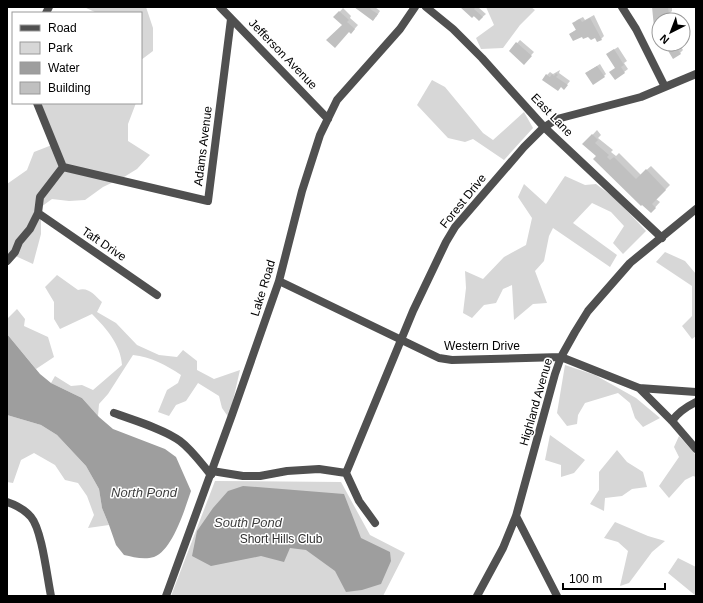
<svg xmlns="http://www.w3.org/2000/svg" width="703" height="603" viewBox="0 0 703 603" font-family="Arial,sans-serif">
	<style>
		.green { fill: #d7d7d7 }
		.water { fill: #9e9e9e }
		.shadow { fill: #0003 }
		.building { fill: #c0c0c0 }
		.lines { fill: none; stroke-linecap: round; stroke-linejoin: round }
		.minor { stroke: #505050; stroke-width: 8 }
		.labels { text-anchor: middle; stroke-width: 3; stroke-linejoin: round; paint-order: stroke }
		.street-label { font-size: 12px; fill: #000; stroke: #fff }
		.park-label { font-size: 12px; fill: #2e2e2e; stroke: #fff }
		.water-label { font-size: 13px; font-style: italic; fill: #3f3f3f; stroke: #fff }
	</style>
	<rect width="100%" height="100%" fill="#fff"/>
	<!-- green -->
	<path class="green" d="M84,7H146L153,28V51L141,60V13H97Z
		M486,7H531L535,10L520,25L503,48L481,49L476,38L494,25Z
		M432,80L445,87L483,133L493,140L524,112L533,128L504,160L473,139L465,142L448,138L417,105Z
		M39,103H136L128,124V141L150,155L137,169L124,177L103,187L85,200L69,201L52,199L41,207V234L33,264L9,253L7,254V184L27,170L34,152L57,143Z
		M565,176L585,185L596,184L616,199L646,231L623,254L613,243L624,226L611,212L592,203L573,223L617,255L610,267L553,228L549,236L544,261L535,271L547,303L533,304L514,320L512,285L503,289L496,303L484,305L472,318L463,313L466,288L465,271L483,279L504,257L526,245L532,218L518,197L524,184L546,204Z
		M665,252L685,261L696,274V336L692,339L682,326L692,316V286L656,262Z
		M57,275L78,290C89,287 94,295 102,302L97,312L116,323L137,345L159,355L177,357L183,350L197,361V370L214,379L240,370L229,418L222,408L219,396L198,383L186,401L176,405L169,416L158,412L167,390L178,383L181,375C166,365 151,357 133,355L108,394L99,404L98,416L82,398L51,383L55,376L71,386L82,385L93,390L122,365C121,345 106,328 92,314L60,329L54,319V302L45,287Z
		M17,309L25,319L24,326L48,337L54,357L36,369L7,334V319Z
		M565,365L595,375L636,398L660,418L643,427L635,418L630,403L618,393L585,403L578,415L577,424L567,426L557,413Z
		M7,415L41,425L57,435L86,466L99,489L102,508L109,525L88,528L94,515L87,496L78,483L65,480L55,465L34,453L21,460L13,483L7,482Z
		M550,435L585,460L574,473L561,477V465L545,460Z
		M679,436L696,455V477L693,476L685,480L669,498L659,486L679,457L674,447Z
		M617,450L627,462L643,472L647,487L632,489L622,496L605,498L604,511L590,504L599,490V472Z
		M215,481L341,482L370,535L405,553L383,596H171Z
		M615,522L648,536L665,541L652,552L629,583L620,586L628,551L618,542L604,538Z
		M678,558L696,567V596L668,573Z"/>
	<!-- water -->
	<path class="water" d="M7,334L40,374L51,383L82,398L99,417L113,429L165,449L176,457L191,491C185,508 173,550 154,557C144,560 133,557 124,555L116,545L109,525L102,508L99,489L86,466L57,435L41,425L7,415Z
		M243,486L344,494L361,538L390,552L391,561L381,584L362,590L346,592L335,571L306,550L290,548L284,562L261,556L211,566L192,556L197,531L213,508L228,491Z"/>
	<!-- shadow -->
	<path class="shadow" d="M355,7H375L380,11L376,17Z
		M462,7H478L486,14L479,20Z
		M653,7H672V11L670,13V18L668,20H659V26Z
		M343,8L351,16L350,18L358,25L351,33L335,17Z
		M594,15L604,36L601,39L589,35L570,34L577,29L574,23L577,20L583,17L585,20Z
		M520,40L534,52L524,63L510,51Z
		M665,44H682L680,45L683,50L680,53Z
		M618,47L627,61L624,63L628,69L615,79L611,72L616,68L607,54Z
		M600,64L606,74L604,76L589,71Z
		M560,70L559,73L570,81L564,88L547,75L550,72L553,74Z
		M597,130L601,135L598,138L613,150L611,152L616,156L619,153L641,175L651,166L670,185L656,199L660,202L651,212L597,156L584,144Z"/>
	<!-- building -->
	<path class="building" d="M354,7H371L370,9L378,14L373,21Z
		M460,7H476L474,9L483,17L479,21L474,16L472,18Z
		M652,7H668L669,15L667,16V20H659V27H654Z
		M339,11L349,20L347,22L355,29L351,34L349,32L335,48L326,40L342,25L333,17Z
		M590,18L602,40L597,42L595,38L591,40L588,37L583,39L582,37L573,41L569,34L576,30L572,23L580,19L582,22Z
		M516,42L532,56L524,65L509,51Z
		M664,44H681L682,45L677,48L681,54L673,59Z
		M614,49L624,65L621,67L625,73L615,80L609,72L615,68L606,54Z
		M597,66L605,77L593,85L585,73Z
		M556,73L558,75L556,77L568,85L564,90L561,87L558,91L542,80L546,74L550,77L552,74L554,76Z
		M592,134L598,140L595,143L609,155L607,157L610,160L614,157L636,179L646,169L666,190L652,204L656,208L651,213L642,205L641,206L593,159L596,156L582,144Z"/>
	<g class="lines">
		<!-- minor -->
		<path class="minor" d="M220,7L328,119
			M426,7L453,29L482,58L544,127L662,238
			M622,7L636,29L665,87
			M46,13L49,7
			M37,103L63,167
			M63,167L208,201L231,19
			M38,213L157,295
			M7,261L15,252L19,242L30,229L38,213L40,197L63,167
			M279,281L439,358L452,360L561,357L639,388L696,392
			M639,388L672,421L696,449
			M114,413C133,420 164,429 180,441C192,450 201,463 211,475
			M672,421C678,412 686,407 696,402
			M212,471L243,476H260L287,471L319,469L346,473L359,501L375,523
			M346,473L413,311L446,242L455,227L524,147L543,128L557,119L641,97L696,74
			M7,502C16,505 25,510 31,517C42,530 47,577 51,596
			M516,516L557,596
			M166,596L232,415L279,281L302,191L320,135L337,100L400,29L415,7
			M477,596L503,548L516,516L555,374L561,357L575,332L588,311L630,263L696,209"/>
	</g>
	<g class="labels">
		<!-- street labels -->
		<g class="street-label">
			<text transform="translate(283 54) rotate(46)" y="4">Jefferson Avenue</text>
			<text transform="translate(552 115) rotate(46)" y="4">East Lane</text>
			<text transform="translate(203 146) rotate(-83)" y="4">Adams Avenue</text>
			<text transform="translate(463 201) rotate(-51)" y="4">Forest Drive</text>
			<text transform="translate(104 244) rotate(34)" y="4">Taft Drive</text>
			<text transform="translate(263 288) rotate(-73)" y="4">Lake Road</text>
			<text x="482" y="350">Western Drive</text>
			<text transform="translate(536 402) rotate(-74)" y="4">Highland Avenue</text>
		</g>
		<!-- park labels -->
		<g class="park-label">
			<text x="281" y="543">Short Hills Club</text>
		</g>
		<!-- water labels -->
		<g class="water-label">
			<text x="144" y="497">North Pond</text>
			<text x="248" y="527">South Pond</text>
		</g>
	</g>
	<!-- border -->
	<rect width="703" height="603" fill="none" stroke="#000000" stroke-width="16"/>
	<!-- legend -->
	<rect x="12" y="12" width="130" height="92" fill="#ffffff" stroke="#999999"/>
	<rect x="20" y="25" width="20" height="6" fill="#505050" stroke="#999999"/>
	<text x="48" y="32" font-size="12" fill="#000000">Road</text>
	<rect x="20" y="42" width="20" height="12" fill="#d7d7d7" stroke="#999999"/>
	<text x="48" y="52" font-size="12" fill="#000000">Park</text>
	<rect x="20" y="62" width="20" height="12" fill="#9e9e9e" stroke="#999999"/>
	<text x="48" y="72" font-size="12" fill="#000000">Water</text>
	<rect x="20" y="82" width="20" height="12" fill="#c0c0c0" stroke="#999999"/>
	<text x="48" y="92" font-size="12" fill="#000000">Building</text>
	<!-- north arrow -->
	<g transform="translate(671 32) rotate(222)"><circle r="19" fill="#ffffff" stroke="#999999"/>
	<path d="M0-3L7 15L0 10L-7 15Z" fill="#000000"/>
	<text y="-6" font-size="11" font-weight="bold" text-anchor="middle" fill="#000000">N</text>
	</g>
	<!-- scale -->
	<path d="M563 583v6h102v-6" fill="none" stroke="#000000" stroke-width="2"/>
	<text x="569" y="583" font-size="12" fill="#000000" stroke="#ffffff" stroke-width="3" paint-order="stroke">100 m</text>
</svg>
